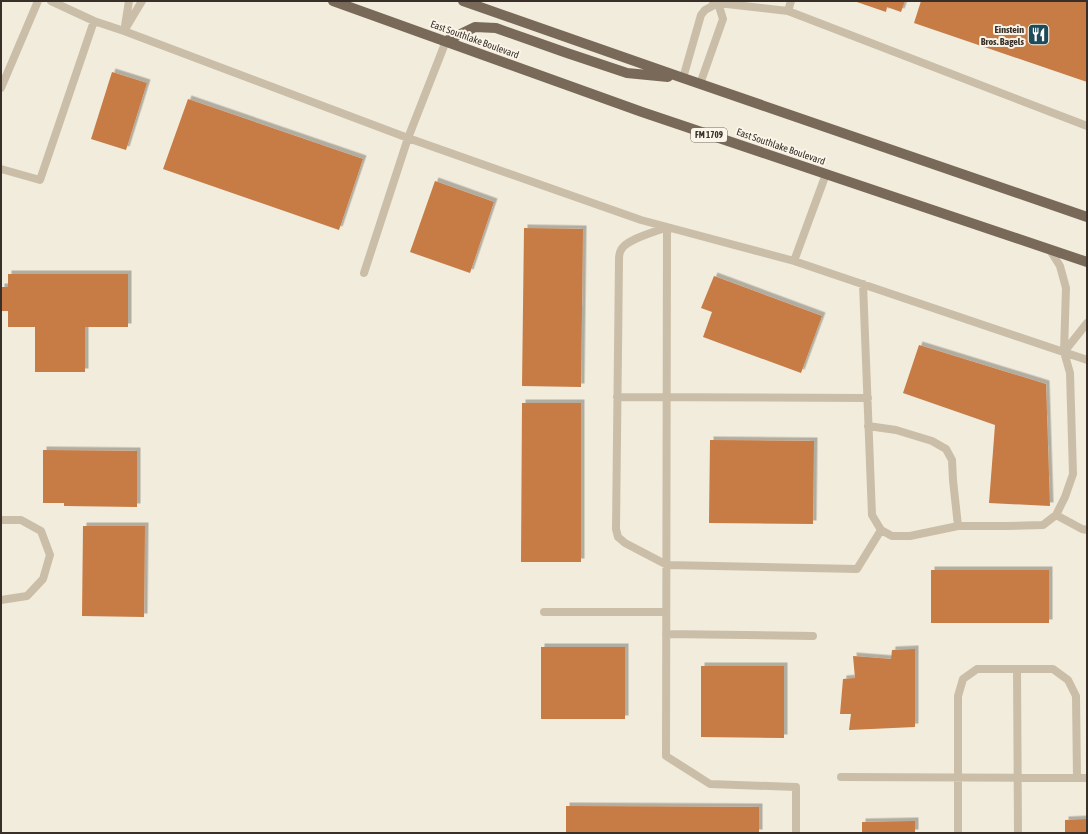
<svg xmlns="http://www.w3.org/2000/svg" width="1088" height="834" viewBox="0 0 1088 834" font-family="'Asap Condensed',sans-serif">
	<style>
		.building { fill: #c77b45; filter: url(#shadow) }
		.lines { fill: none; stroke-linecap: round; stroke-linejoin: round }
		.lane { stroke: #cbbea8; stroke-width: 8 }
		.primary { stroke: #796959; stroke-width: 10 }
		.labels { text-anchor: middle; stroke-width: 4; stroke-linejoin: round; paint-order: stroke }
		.shield { fill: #faf5e8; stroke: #726a62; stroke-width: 1 }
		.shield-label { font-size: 9px; font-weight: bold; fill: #372f28 }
		.poi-label { font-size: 10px; font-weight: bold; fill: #372f28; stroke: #faf5e8; text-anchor: end }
		.street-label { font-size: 10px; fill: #372f28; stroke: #faf5e8 }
	</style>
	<defs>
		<filter id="shadow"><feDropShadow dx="3.5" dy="-3.5" stdDeviation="0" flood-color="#0004"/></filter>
	</defs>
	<rect width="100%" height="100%" fill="#f2ecdc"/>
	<!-- building -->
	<path class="building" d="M854,1H905L901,12L887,7L886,12Z
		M921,1H1087V82L914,23Z
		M112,72L147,83L126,150L91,139Z
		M188,99L363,159L339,230L163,169Z
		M435,181L494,202L470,273L410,252Z
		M524,228L583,229L581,387L522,386Z
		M8,274H128V327H85V372H35V327H8V311H1V287H8Z
		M714,276L822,316L801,373L703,337L712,312L701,308Z
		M919,345L1046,384L1050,506L989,503L995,425L903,393Z
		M522,403H581V562H521Z
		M710,440L814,441L813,524L709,523Z
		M43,450L137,451V507L64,506V503H43Z
		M83,526H145L144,617L82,616Z
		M931,570H1049V623H931Z
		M541,647H625V719H541Z
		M915,649V727L849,730L851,714H840L843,679L855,678L853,656L891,659L892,650Z
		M701,666H784V738L701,737Z
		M566,806L759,807V833H566Z
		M1087,819V833H1065V820Z
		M915,821V833H862V822Z"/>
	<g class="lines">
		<!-- lane -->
		<path class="lane" d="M51,1L94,21
			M713,1L718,3L788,11L1087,126
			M788,11L791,1
			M125,26L129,1
			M124,31L142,1
			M683,78L701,15L705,10L718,3
			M700,84L723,19L718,3L719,1
			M1,88L38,1
			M1,169L40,180L94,21L124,31L408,138L641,220L794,261L1087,360
			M794,261L826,174
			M364,273L408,138L446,41
			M863,284L872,515L881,530L892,536H910L958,526H1007L1043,525L1056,515L1065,497L1073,474L1070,373L1064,352L1066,288L1060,266L1050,250
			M1064,352L1087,323
			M617,397L868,398
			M868,426L896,430L932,441L946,449L952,460L953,480L958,526
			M1056,515L1082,529L1087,530
			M1,520H21L41,531L50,555L43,579L27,596L1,600
			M544,612H666
			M666,634L813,636
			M1017,669L1018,833
			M841,777L1077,778
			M796,833V787L710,784L666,756L667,227C655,232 626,239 621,250C619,253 619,257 619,260L616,529L618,537L625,543L667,565L857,569L881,530
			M958,833V696L963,679L977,669H1053L1068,680L1076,696L1077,778H1087"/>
		<!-- primary -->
		<path class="primary" d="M333,1L642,112L1087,262
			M463,1L683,78L1087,217
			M446,41L475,27L496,28L567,53L627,73L668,77"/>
	</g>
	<!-- icons -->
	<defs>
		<symbol id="restaurant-square" viewBox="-11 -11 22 22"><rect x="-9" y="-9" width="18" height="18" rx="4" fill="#1d4b59" stroke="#faf5e8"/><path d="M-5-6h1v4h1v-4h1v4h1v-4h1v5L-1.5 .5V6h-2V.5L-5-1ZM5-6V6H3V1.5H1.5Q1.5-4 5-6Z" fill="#fff"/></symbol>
	</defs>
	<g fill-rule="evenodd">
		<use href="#restaurant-square" x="1026" y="22" width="25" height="25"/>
	</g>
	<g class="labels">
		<!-- shield labels -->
		<rect class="shield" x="691" y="128" width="36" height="14" rx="3"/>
		<g class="shield-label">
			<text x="709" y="138">FM 1709</text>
		</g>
		<!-- poi labels -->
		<g class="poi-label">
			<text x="1024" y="33">Einstein<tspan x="1024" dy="12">Bros. Bagels</tspan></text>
		</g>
		<!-- street labels -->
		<g class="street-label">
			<text transform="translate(475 39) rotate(20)" y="4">East Southlake Boulevard</text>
			<text transform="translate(781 146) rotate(19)" y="4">East Southlake Boulevard</text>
		</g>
	</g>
	<!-- border -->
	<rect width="1088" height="834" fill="none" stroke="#372f28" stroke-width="4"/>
</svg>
